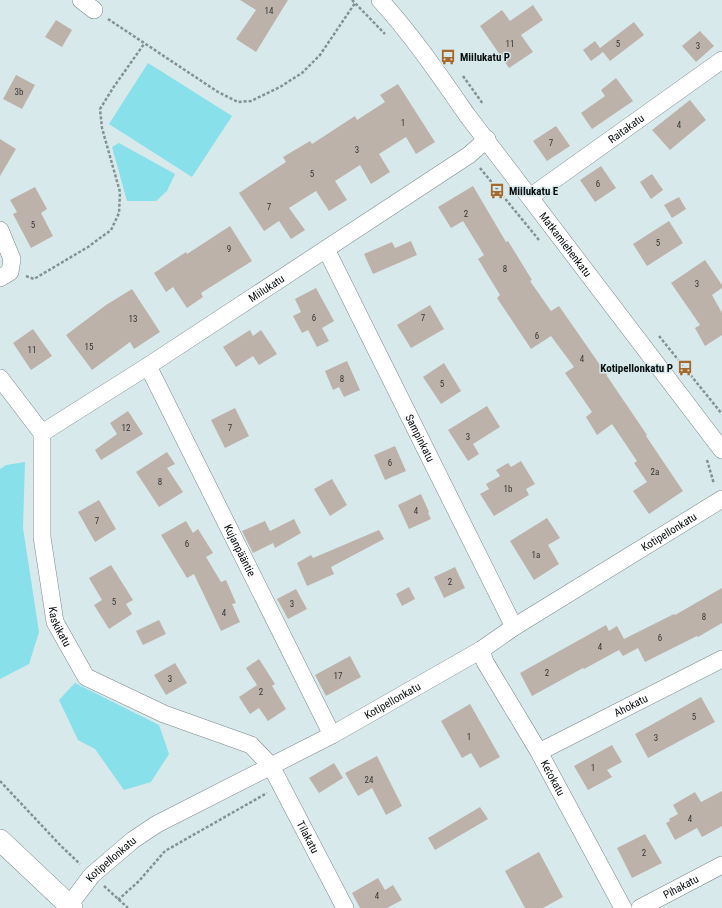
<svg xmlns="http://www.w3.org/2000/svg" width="722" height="908" viewBox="0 0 722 908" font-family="'Roboto Condensed',sans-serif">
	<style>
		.green { fill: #87e0ea }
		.building { fill: #bdb2a9 }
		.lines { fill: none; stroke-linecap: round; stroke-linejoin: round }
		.minor-casing { stroke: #79888a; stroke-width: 18 }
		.major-casing { stroke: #79888a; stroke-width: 22 }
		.path { stroke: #849192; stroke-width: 2.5; stroke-dasharray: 3 2; stroke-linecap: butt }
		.minor { stroke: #fff; stroke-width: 17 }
		.major { stroke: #fff; stroke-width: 21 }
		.labels { text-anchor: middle; stroke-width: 3; stroke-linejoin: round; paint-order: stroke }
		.number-label { font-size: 9px; fill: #353635 }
		.poi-label { font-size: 11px; font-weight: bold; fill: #080d0e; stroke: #d8e9eb; text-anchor: start }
		.street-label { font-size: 11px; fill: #080d0e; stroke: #d8e9eb }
	</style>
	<rect width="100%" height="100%" fill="#d8e9eb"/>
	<!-- green -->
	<path class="green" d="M148,63L232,116L192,177L109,124Z
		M119,143L175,174L167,191L156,201H127L112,147Z
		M25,462L23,528L39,632L29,664L0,679V469L6,465Z
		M75,683L159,725L169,754L151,782L124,790L95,749L78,740L59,700Z"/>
	<!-- building -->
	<path class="building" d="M240,0H288L256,52L236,39L256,10Z
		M533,5L543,20L521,35L533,52L509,68L480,26L502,10L510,21Z
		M56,20L72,30L62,47L45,37Z
		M634,22L644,35L610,61L603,52L591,61L583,50L595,41L600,48Z
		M700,31L714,46L696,62L682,46Z
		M16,75L35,85L22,109L3,99Z
		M616,78L633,101L592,129L581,113L605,96L601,90Z
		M398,84L435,142L416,154L406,137L379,154L390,172L371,184L360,165L335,181L347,200L329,211L316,191L289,208L305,230L291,239L279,221L264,231L239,193L286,162L283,157L310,141L312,144L355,116L357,120L385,102L380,95Z
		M690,100L706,120L670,150L652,130Z
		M556,126L570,146L547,161L533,141Z
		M0,139L16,149L0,176Z
		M601,166L616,188L595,202L580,180Z
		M652,174L663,190L651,199L640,182Z
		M473,186L506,242L508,241L532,280L530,281L551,311L559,306L607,375V376L647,435L646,436L683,491L649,514L633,491L647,482L634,463L637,461L612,424L597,435L586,417L592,412L565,373L574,367L551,336L531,349L497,298L500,295L478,259L484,255L463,221L451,228L438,207Z
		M35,187L47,209L41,213L53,236L31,248L13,214L17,212L10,200Z
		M679,197L686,209L672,218L664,205Z
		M669,221L683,243L647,266L633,244Z
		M230,226L252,261L201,293L203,297L187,308L173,287L166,292L154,273L186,252L187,254Z
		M411,241L417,255L373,274L364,254L392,242L395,248Z
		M705,260L722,285V288L712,295L722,313V335L705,346L695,328L700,325L671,283Z
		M316,288L334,321L322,328L329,341L317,347L308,330L302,333L293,316L301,312L295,299Z
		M132,289L160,332L134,349L130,342L92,370L66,335L106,305Z
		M430,305L444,329L411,348L397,325Z
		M33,329L52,356L31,370L13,343Z
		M250,330L253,336L261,330L277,354L259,365L253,356L236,367L223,347Z
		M347,361L360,390L344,397L339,387L333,390L325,371Z
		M444,363L461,391L441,404L423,377Z
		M487,406L500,427L473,444L479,454L468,461L448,430Z
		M235,408L249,436L225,448L211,420Z
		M128,411L143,434L101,460L95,450L117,434L110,423Z
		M395,446L406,471L385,480L374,455Z
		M167,452L175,464L167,468L183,492L159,507L136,472Z
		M521,461L535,484L526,489L529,495L494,516L480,494L489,489L486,484L500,476L496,470L508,463L511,467Z
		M332,479L347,505L330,516L314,489Z
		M421,494L429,512L428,513L431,519L409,529L398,505Z
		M99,500L116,529L95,542L78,512Z
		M547,518L560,538L548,545L559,564L534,580L510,541Z
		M294,519L301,533L275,548L273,543L253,553L242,531L265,521L270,531Z
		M186,521L193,533L198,529L213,553L206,557L221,582L226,580L236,603L232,604L240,622L221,631L194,574L187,578L161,535Z
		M379,530L384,539L331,567L334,574L307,586L297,563L311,555L313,558Z
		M111,565L133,600L126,604L132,614L109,629L94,605L102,600L89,578Z
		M455,567L465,588L444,598L434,577Z
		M409,587L415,599L402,606L396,594Z
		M722,588V623L698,637L697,636L645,662L638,648L623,656L619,650L584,669L583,668L532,696L520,673L606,625L609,631L617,626L624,639L674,614L675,615Z
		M296,589L307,609L288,619L277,599Z
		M159,620L166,634L143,645L136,631Z
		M350,656L361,677L326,696L315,675Z
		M259,659L275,684L272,686L286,709L268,721L259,708L250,714L239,697L257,685L246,668Z
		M175,663L187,683L166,695L154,675Z
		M701,697L715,722L648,758L635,734Z
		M470,704L500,757L480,768L471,753L462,758L441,721Z
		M612,745L622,762L607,770L612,777L588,790L574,766Z
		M377,756L402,806L386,815L372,788L358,796L345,773Z
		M334,763L343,778L319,793L309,778Z
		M722,791V826L702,837L697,828L675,840L666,823L670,821L669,819L678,814L673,805L695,792L701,802Z
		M480,807L488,819L435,850L428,838Z
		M645,834L662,863L632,878L617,848Z
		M539,852L563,897L543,908H525L505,871Z
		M378,878L385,890L393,885L402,900L387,908H360L352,893Z"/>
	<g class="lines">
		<defs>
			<g id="minor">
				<path d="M81,0L94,10"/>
				<path id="s1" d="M380,0C412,35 440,76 467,115L722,450"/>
				<path id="s2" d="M530,197L722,60"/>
				<path d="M0,230L12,259L10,272L0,278"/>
				<path id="s3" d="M326,249L514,627"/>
				<path id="s4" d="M148,366L332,735"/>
				<path id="s5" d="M0,378L42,433V537L55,622L86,677L164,714L251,745L271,766L345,908"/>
				<path id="s6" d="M42,433L148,366L469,155L487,139"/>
				<path id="s7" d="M481,650L485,662L539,752L623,908"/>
				<path id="s8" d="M539,752L722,659"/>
				<path id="s9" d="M67,908L92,875L133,840L157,824L332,735L481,650L514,627L722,499"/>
				<path id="s10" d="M640,908L722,865"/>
			</g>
			<path id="major" d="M0,840L72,908"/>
		</defs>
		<!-- minor casing -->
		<use href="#minor" class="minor-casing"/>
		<!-- major casing -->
		<use href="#major" class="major-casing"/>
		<!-- path -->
		<path class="path" d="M352,0L385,34
			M108,19L218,92L238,102L251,101L280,87L302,73L320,55L355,3
			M463,76L483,104
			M480,168L539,240
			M26,276L34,279L88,247L111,230L119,213L120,192L102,128L100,109L113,88L144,44
			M659,336L722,414
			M707,460L714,484
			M0,781L61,846L80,864
			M104,886L128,908
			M118,900L139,881L165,851L267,793"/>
		<!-- minor -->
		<use href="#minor" class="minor"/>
		<!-- major -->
		<use href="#major" class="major"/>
	</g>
	<!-- icons -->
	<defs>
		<symbol id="bus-bare" viewBox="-9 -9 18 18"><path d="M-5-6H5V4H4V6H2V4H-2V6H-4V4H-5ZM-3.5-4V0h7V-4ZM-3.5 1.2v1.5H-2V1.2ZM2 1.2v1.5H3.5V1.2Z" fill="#a5692b" stroke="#d8e9eb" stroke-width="2.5" paint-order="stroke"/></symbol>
	</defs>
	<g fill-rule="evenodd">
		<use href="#bus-bare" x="437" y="46" width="22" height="22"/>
		<use href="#bus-bare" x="486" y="180" width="22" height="22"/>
		<use href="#bus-bare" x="674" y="357" width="22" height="22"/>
	</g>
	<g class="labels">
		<!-- number labels -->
		<g class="number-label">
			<text x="269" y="14">14</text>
			<text x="510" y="47">11</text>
			<text x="618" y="47">5</text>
			<text x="698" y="49">3</text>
			<text x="19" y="95">3b</text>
			<text x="403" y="126">1</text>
			<text x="679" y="128">4</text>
			<text x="551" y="146">7</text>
			<text x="357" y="153">3</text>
			<text x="312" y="177">5</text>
			<text x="598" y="187">6</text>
			<text x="269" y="210">7</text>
			<text x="466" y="217">2</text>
			<text x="33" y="228">5</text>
			<text x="658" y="246">5</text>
			<text x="229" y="252">9</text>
			<text x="505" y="272">8</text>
			<text x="697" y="287">3</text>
			<text x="314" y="321">6</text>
			<text x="423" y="321">7</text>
			<text x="133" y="322">13</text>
			<text x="537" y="339">6</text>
			<text x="89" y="350">15</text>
			<text x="32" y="353">11</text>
			<text x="582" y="362">4</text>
			<text x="342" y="382">8</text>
			<text x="442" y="387">5</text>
			<text x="126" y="431">12</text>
			<text x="230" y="431">7</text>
			<text x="468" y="440">3</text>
			<text x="390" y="466">6</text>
			<text x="655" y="475">2a</text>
			<text x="160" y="485">8</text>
			<text x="508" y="492">1b</text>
			<text x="416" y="514">4</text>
			<text x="97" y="524">7</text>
			<text x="187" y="547">6</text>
			<text x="536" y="558">1a</text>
			<text x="450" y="585">2</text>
			<text x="114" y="605">5</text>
			<text x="292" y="607">3</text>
			<text x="224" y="616">4</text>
			<text x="704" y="620">8</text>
			<text x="660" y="641">6</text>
			<text x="600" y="650">4</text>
			<text x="547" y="676">2</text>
			<text x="338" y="679">17</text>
			<text x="170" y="682">3</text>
			<text x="261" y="695">2</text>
			<text x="694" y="720">5</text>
			<text x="469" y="740">1</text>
			<text x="656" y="741">3</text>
			<text x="593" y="771">1</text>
			<text x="369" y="783">24</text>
			<text x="690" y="822">4</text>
			<text x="644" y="856">2</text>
			<text x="377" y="899">4</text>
		</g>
		<!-- poi labels -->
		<g class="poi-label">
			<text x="460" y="61">Miilukatu P</text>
			<text x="509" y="195">Miilukatu E</text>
			<text x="673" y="372" text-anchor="end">Kotipellonkatu P</text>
		</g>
		<!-- street labels -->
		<g class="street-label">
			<text dy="4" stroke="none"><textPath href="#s2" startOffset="118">Raitakatu</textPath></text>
			<text dy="4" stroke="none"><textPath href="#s1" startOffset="307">Matkamiehenkatu</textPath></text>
			<text dy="4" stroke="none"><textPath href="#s6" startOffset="267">Miilukatu</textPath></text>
			<text dy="4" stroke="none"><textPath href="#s3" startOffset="211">Sampinkatu</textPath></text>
			<text dy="4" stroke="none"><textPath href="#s9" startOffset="714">Kotipellonkatu</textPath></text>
			<text dy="4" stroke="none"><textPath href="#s4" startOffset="206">Kujanpääntie</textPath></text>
			<text dy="4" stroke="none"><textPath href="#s5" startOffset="265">Kaskikatu</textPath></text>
			<text dy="4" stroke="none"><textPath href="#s9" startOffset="390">Kotipellonkatu</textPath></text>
			<text dy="4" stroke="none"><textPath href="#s8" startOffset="103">Ahokatu</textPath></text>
			<text dy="4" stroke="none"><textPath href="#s7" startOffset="147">Ketokatu</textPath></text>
			<text dy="4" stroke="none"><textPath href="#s5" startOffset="610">Tilakatu</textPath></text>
			<text dy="4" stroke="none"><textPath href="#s9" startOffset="66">Kotipellonkatu</textPath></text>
			<text dy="4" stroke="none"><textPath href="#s10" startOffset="46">Pihakatu</textPath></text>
		</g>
	</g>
</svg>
